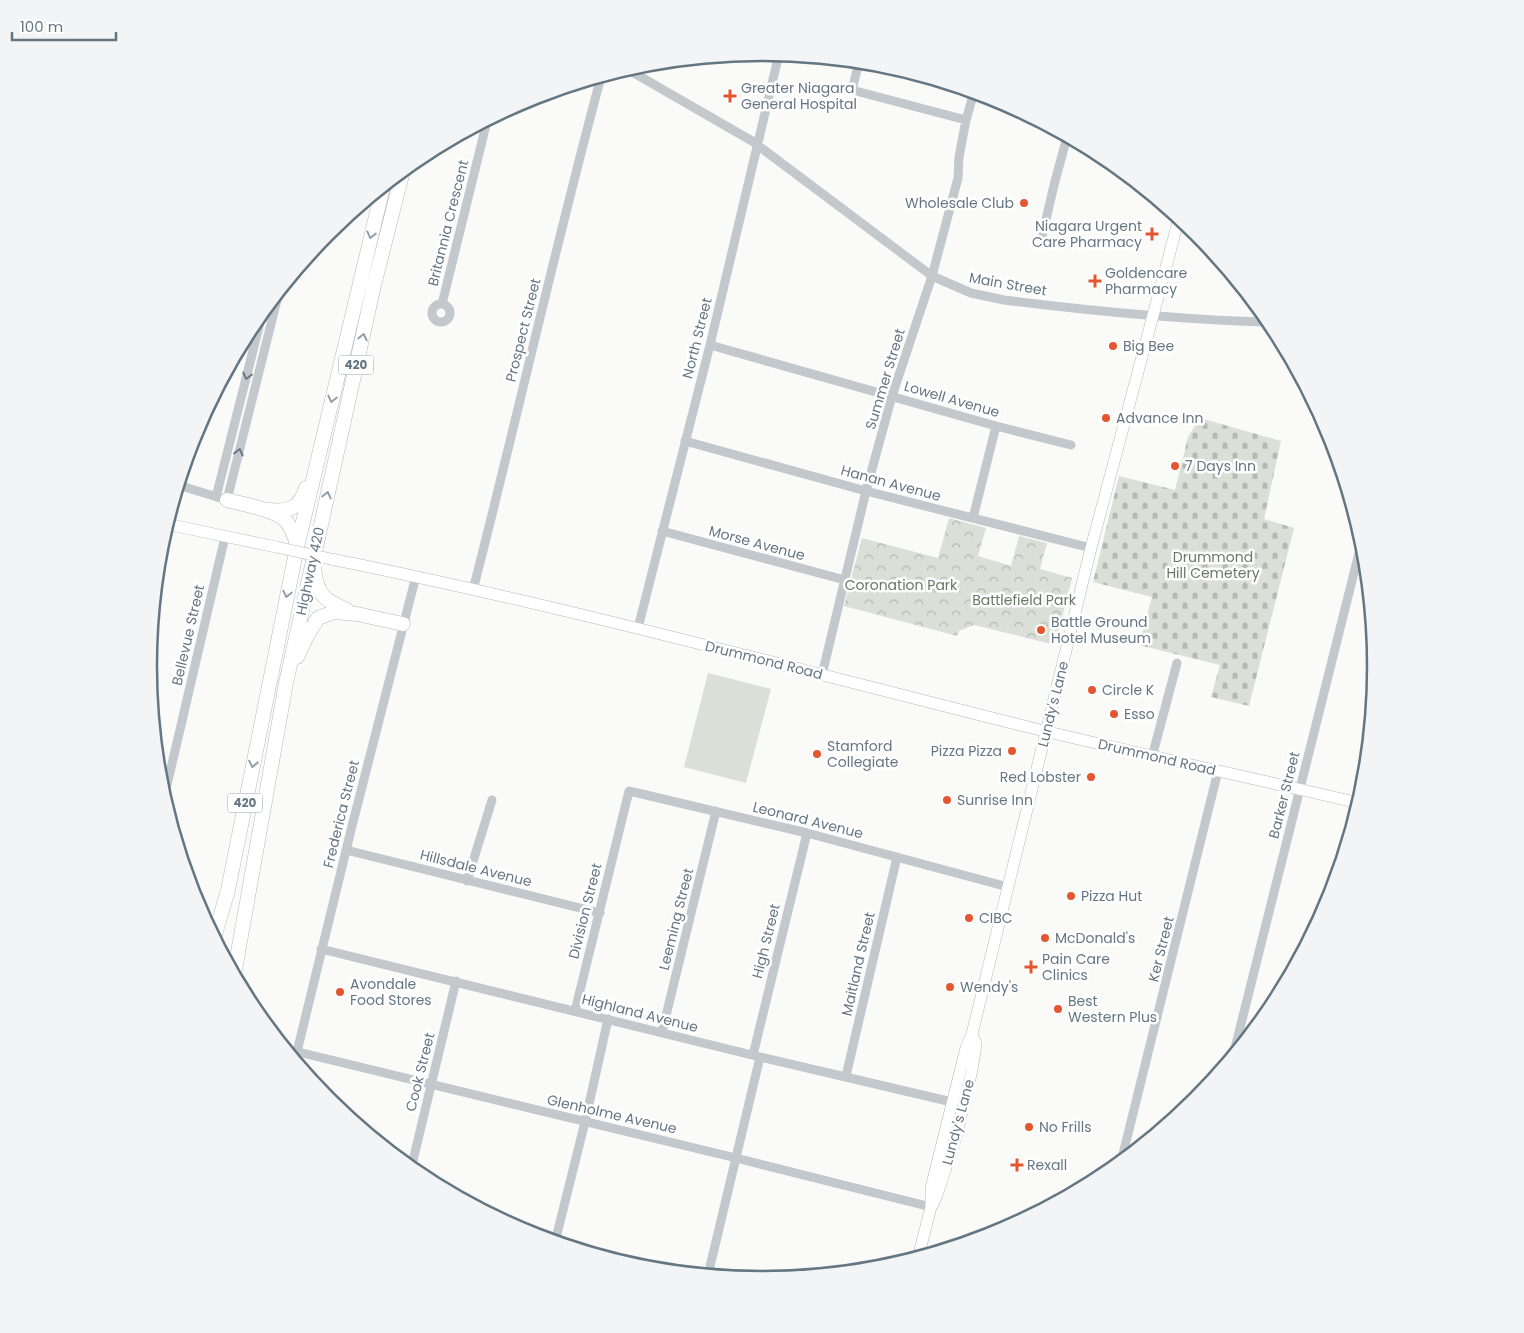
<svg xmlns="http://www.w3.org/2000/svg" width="1524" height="1333" viewBox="0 0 1524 1333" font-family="Poppins,sans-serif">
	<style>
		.forest { fill: url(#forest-crowns) }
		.cemetery { fill: url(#cemetery-stones) }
		.pitch { fill: #dadfd7 }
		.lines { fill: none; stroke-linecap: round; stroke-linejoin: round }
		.major-casing { stroke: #b5babe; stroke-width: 12 }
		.highway-casing { stroke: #b4b9bd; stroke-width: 15 }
		.minor { stroke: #c3c8cc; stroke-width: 9 }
		.major { stroke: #fff; stroke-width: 11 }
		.highway { stroke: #fff; stroke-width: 14 }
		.major-bridge-casing { stroke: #b5babe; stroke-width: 12; stroke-linecap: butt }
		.major-bridge { stroke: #fff; stroke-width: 11 }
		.oneway { stroke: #939fa8 }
		.oneway2 { stroke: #6a7a87 }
		.poi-dot { fill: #e4572e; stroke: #fff; stroke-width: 2 }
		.labels { text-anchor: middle; stroke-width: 5; stroke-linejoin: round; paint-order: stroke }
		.shield { fill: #fff; stroke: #939fa8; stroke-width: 1 }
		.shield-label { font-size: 12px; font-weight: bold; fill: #657683 }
		.poi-label { font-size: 14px; fill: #657683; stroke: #fff; text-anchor: start }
		.street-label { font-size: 14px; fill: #657683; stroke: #fff }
		.park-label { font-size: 14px; fill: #687a64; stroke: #fff }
		.rim { fill: none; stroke: #657683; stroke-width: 2.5 }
	</style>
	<defs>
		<pattern id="forest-crowns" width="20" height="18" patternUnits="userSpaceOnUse" patternTransform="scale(1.25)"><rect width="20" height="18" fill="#dadfd7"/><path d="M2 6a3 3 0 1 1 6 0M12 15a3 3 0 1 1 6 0" fill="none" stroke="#b4b9b4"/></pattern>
		<pattern id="cemetery-stones" width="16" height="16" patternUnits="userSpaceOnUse" patternTransform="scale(1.25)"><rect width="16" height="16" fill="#dadfd7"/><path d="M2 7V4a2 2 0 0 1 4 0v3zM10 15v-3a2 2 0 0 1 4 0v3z" fill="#b4b9b4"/></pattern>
	</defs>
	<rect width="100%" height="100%" fill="#fafaf8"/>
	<!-- forest -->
	<path class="forest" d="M949,518L986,528L978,556L1011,566L1019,536L1047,543L1040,569L1072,578L1055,645L974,625L959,631L957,636L844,606L862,538L938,558Z"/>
	<!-- cemetery -->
	<path class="cemetery" d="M1200,418L1281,441L1264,519L1294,528L1249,706L1211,697L1220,665L1139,645L1152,597L1093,582L1119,476L1175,490L1188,437Z"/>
	<!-- pitch -->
	<path class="pitch" d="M708,673L771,689L746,783L684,767Z"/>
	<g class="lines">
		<defs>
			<path id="major" d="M167,524L276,547
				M331,559C565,606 796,669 1028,727C1138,754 1249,777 1359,803
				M933,1204L937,1195L956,1137L972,1070L976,1044L972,1034
				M918,1258L931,1207V1188L966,1048L972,1034L1091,548L1179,218"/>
			<path id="highway" d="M227,500C242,504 271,509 283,518C291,525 295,536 297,546
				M269,510C289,512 300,508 306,488
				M314,568C317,594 323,600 347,610
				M297,657L308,634L318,618L334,612L357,614L403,624
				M214,938L228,890L297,547L383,187
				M234,975L286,683L374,285L403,171"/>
		</defs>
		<!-- major casing -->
		<use href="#major" class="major-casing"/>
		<!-- highway casing -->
		<use href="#highway" class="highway-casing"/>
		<!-- minor -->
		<path class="minor" d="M859,62L852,90L966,120
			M627,69L752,141L932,276L971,293L1004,300C1092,311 1181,320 1269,322
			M1042,237L1054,185L1067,137
			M432 313a9 9 0 1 1 18 0a9 9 0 1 1-18 0Z
			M442,304L487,121
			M710,345L996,426L1071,445
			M685,441L866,491L1091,548
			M178,485L227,500L279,292
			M216,497L263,311
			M973,518L996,426
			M662,531L845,580
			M473,590C517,419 555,247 601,77
			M638,628L710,345L779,54
			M822,675L866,491L892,396L932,276L958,178L959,157L966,120L974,92
			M1152,757L1177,663
			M164,798L225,537
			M346,850L600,913
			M467,881L492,800
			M321,949L760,1057L952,1102
			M575,1011L629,791L807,833L1008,887
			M662,1032L716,811
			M286,1049L736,1158L931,1207
			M753,1055L807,833
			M1233,1056L1362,541
			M295,1060L352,826L416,576
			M846,1076L897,857
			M1121,1162L1218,771
			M411,1169L456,981
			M555,1242L585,1122L608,1019
			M708,1275L760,1057"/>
		<!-- major -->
		<use href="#major" class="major"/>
		<!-- highway -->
		<use href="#highway" class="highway"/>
		<defs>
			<path id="major-bridge" d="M276,547L331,559"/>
		</defs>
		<!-- major-bridge casing -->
		<use href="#major-bridge" class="major-bridge-casing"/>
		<!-- major-bridge -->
		<use href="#major-bridge" class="major-bridge"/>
	</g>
	<!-- one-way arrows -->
	<defs><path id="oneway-chevron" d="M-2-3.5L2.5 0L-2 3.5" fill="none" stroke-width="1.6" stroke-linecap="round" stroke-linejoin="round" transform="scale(1.25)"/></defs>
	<g class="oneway">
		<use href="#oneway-chevron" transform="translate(371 235) rotate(104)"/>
		<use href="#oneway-chevron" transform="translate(363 337) rotate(-77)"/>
		<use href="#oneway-chevron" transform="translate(332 399) rotate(103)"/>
		<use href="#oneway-chevron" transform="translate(327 495) rotate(-77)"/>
		<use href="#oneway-chevron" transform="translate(287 594) rotate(102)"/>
		<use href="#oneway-chevron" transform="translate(253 764) rotate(101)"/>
	</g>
	<g class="oneway2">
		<use href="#oneway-chevron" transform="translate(247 376) rotate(104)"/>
		<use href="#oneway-chevron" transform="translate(239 452) rotate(-76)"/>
	</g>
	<!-- markers -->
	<g class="poi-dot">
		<path d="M727.5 88.5h5v5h5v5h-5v5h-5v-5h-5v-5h5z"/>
		<circle cx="1024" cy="203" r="5"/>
		<path d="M1149.5 226.5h5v5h5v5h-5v5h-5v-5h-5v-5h5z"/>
		<path d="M1092.5 273.5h5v5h5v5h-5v5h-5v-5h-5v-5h5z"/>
		<circle cx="1113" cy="346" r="5"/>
		<circle cx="1106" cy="418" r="5"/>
		<circle cx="1175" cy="466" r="5"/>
		<circle cx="1041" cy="630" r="5"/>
		<circle cx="1092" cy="690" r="5"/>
		<circle cx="1114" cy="714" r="5"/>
		<circle cx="1012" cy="751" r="5"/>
		<circle cx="817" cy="754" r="5"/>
		<circle cx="1091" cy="777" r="5"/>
		<circle cx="947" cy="800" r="5"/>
		<circle cx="1071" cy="896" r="5"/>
		<circle cx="969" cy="918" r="5"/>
		<circle cx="1045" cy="938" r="5"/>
		<path d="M1028.5 959.5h5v5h5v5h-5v5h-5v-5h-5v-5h5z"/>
		<circle cx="950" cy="987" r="5"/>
		<circle cx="340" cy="992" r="5"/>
		<circle cx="1058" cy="1009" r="5"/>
		<circle cx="1029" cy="1127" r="5"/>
		<path d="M1014.5 1157.5h5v5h5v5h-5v5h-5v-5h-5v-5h5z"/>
	</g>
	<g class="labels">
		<!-- shield labels -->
		<g class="shield">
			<rect x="338.5" y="355.5" width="35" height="19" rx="4"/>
			<rect x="227.5" y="793.5" width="35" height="19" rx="4"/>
		</g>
		<g class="shield-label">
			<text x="356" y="369">420</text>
			<text x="245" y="807">420</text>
		</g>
		<!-- poi labels -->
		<g class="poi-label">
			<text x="741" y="93">Greater Niagara<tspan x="741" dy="16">General Hospital</tspan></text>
			<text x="1014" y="208" text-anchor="end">Wholesale Club</text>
			<text x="1142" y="231" text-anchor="end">Niagara Urgent<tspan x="1142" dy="16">Care Pharmacy</tspan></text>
			<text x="1105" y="278">Goldencare<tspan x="1105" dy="16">Pharmacy</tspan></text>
			<text x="1123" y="351">Big Bee</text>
			<text x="1116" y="423">Advance Inn</text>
			<text x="1185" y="471">7 Days Inn</text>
			<text x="1051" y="627">Battle Ground<tspan x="1051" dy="16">Hotel Museum</tspan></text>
			<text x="1102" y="695">Circle K</text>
			<text x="1124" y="719">Esso</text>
			<text x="827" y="751">Stamford<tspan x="827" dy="16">Collegiate</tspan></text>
			<text x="1002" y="756" text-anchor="end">Pizza Pizza</text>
			<text x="1081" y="782" text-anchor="end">Red Lobster</text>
			<text x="957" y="805">Sunrise Inn</text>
			<text x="1081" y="901">Pizza Hut</text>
			<text x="979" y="923">CIBC</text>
			<text x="1055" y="943">McDonald's</text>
			<text x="1042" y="964">Pain Care<tspan x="1042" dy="16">Clinics</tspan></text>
			<text x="350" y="989">Avondale<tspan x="350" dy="16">Food Stores</tspan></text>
			<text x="960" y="992">Wendy's</text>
			<text x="1068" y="1006">Best<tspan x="1068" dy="16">Western Plus</tspan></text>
			<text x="1039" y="1132">No Frills</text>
			<text x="1027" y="1170">Rexall</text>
		</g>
		<!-- street labels -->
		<g class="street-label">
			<text transform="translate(448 223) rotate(-76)" y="5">Britannia Crescent</text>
			<text transform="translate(1008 284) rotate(10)" y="5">Main Street</text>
			<text transform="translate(523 330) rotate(-76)" y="5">Prospect Street</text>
			<text transform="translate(697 338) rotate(-76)" y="5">North Street</text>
			<text transform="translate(885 379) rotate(-73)" y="5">Summer Street</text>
			<text transform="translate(952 399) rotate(16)" y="5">Lowell Avenue</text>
			<text transform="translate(891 483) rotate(15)" y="5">Hanan Avenue</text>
			<text transform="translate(757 543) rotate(15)" y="5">Morse Avenue</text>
			<text transform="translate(310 571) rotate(-78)" y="5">Highway 420</text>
			<text transform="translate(188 635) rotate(-77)" y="5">Bellevue Street</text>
			<text transform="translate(764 660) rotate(14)" y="5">Drummond Road</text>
			<text transform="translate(1053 704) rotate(-76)" y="5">Lundy's Lane</text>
			<text transform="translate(1157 757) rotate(13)" y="5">Drummond Road</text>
			<text transform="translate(1284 795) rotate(-76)" y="5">Barker Street</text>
			<text transform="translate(341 814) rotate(-76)" y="5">Frederica Street</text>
			<text transform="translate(808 820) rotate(14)" y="5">Leonard Avenue</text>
			<text transform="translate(476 868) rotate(14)" y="5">Hillsdale Avenue</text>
			<text transform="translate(585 911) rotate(-76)" y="5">Division Street</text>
			<text transform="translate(676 919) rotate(-76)" y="5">Leeming Street</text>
			<text transform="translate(766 941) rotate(-76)" y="5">High Street</text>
			<text transform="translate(1161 949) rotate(-76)" y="5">Ker Street</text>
			<text transform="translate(858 964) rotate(-77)" y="5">Maitland Street</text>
			<text transform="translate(640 1013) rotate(14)" y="5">Highland Avenue</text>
			<text transform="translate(420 1072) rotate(-76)" y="5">Cook Street</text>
			<text transform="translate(612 1114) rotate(13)" y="5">Glenholme Avenue</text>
			<text transform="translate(958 1122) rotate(-75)" y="5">Lundy's Lane</text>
		</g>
		<!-- park labels -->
		<g class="park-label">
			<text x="1213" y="562">Drummond<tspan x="1213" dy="16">Hill Cemetery</tspan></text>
			<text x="901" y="590">Coronation Park</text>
			<text x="1024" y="605">Battlefield Park</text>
		</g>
	</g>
	<!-- crop -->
	<path d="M0 0H1524V1333H0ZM157 666a605 605 0 1 1 1210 0a605 605 0 1 1-1210 0Z" fill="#f3f4f5" fill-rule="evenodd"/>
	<path class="rim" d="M157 666a605 605 0 1 1 1210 0a605 605 0 1 1-1210 0Z"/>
	<!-- scale -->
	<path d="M12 32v8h104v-8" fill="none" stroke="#657683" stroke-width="2.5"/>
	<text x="20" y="32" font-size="15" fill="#657683" stroke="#ffffff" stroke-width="4" paint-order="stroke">100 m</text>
</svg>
